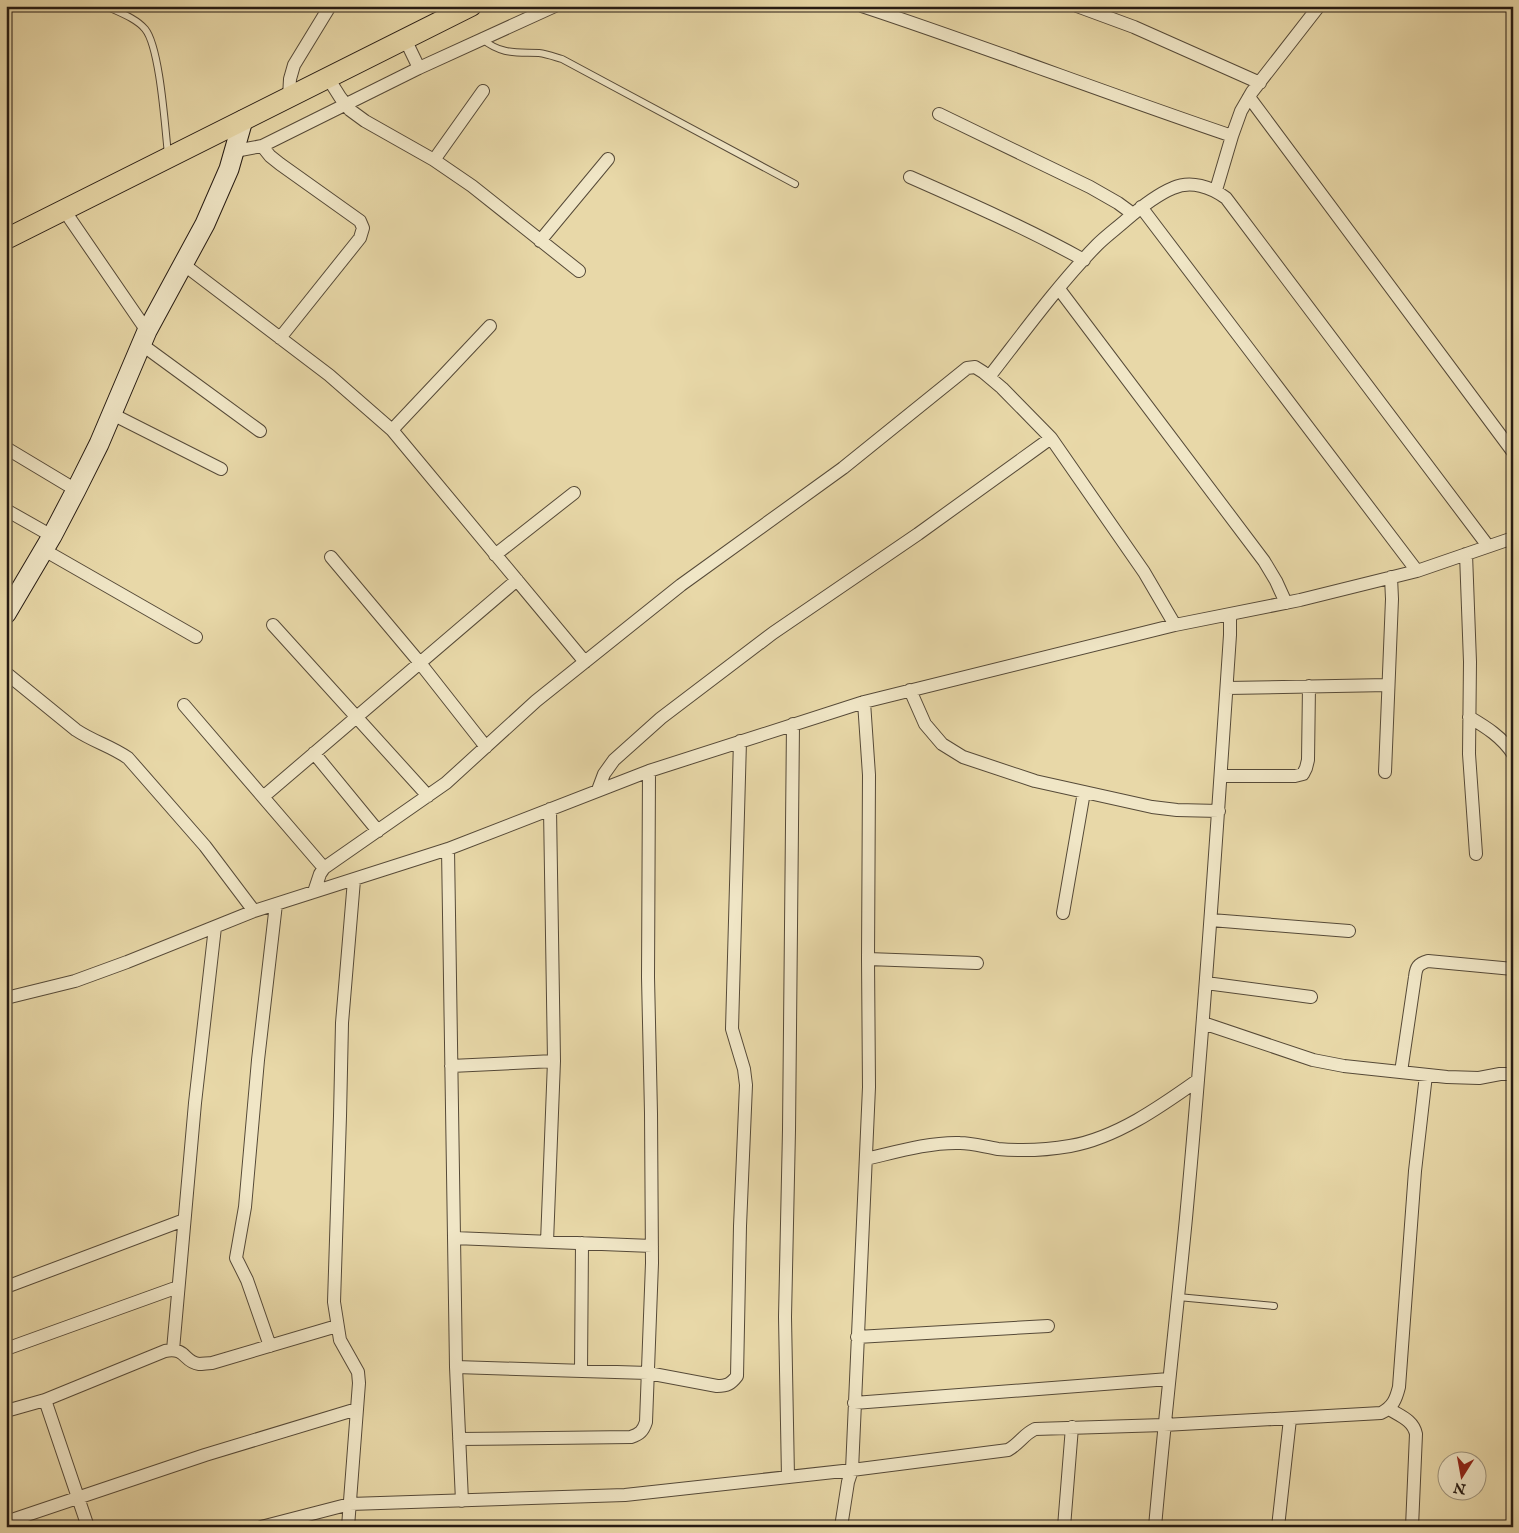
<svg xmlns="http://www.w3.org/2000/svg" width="1519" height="1533" viewBox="0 0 1519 1533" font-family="'IM FELL English',serif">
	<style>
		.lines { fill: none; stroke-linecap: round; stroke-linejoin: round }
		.lane-casing { stroke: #564a38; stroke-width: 8 }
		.street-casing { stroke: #564a38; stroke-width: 14 }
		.secondary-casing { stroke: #261b13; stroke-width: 21 }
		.primary-casing { stroke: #261b13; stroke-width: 22 }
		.lane { stroke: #f0e6c6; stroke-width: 6 }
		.street { stroke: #f0e6c6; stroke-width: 12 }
		.secondary { stroke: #f0e6c6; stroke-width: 19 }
		.primary { stroke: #e8d8a8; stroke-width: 20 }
	</style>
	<rect width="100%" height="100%" fill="#e8d8a8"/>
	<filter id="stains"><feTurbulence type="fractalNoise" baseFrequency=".004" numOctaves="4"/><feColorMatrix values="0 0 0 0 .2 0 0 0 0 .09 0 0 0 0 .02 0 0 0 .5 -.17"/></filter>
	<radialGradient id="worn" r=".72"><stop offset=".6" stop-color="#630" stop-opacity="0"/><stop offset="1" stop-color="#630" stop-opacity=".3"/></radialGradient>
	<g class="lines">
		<defs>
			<path id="lane" d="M106,6C118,12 136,18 145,29C160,47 165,128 168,154
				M482,39C502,55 516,52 539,53C547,54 555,57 562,59L795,184
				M1178,1297L1274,1306"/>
			<path id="street" d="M862,6C986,47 1108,94 1232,136
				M1077,6L1134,27L1260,83
				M405,39L419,68
				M328,78L340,97L350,110L365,121L434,160L472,186L579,271
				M289,97L290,79L294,65L330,6
				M1249,97L1513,452
				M939,114L1090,187L1118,203L1133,214
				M262,146L270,156L280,164L360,221L363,228L360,238L280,338
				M235,151L262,146L419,68L555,6
				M434,160L483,91
				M910,177C969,203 1028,229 1084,260
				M1216,190L1232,136L1241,111L1252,92L1319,6
				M1141,207L1417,571
				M64,210L147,331
				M540,241L608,159
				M183,264L329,375L392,430L585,662
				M1059,289L1264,561L1276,581L1286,603
				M141,344L260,431
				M989,377C1024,332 1058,285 1097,245C1106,236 1117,228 1126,220C1140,208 1156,195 1173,188C1191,180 1211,187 1226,198L1488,546
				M112,414L221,469
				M392,430L490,326
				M6,448L76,490
				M6,510L52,536
				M44,550L196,637
				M1466,554L1470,662L1469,754L1476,854
				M495,555L574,493
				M331,557L420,663L486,747
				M273,625L428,796
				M6,673L76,730C94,742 111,746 128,758L205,846L254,911
				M1227,688L1388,685
				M910,690L925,724L942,744L963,757L1035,781L1152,807L1177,810L1219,811
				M184,705L324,868
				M1469,717C1486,727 1502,737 1513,754
				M314,753L378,831
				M1385,772L1392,599L1391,577
				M1221,776H1295L1303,774L1306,768L1308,760L1309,686
				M598,790L604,774L614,760L661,718L773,633L918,534L1051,438
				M263,797L517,580
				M448,849L456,1367L462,1501
				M314,892L320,874L324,868L446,783L536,701L681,585L843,468L967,368L975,367L983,372L1002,388L1051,438L1144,572L1175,625
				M1063,913L1084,792
				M1211,920L1349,931
				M868,959L977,963
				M1206,983L1311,997
				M6,998L75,981L127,962L254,911L448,849L649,771L864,702L1175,625L1300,600L1417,571L1513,538
				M1203,1023L1313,1060L1344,1066L1447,1077L1479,1078L1500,1074H1513
				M451,1066L554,1061
				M1401,1072L1415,977C1416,967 1418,964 1428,961L1513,969
				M866,1159C896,1152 929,1142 960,1143C972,1143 985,1147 998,1149C1021,1151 1047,1150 1070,1146C1116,1138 1160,1107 1198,1080
				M454,1238L652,1246
				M547,1242L554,1061L550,809
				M6,1287L184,1220
				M857,1337L1048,1326
				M270,1346L247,1280L236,1258L245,1207L258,1060L276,904
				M6,1349L178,1287
				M173,1350L195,1103L215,927
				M456,1367L648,1373L717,1386C727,1386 731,1384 737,1376L740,1226L746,1085L744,1069L732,1029L740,741
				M581,1371L582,1243
				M45,1400L88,1527
				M854,1403L1169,1379
				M1389,1409C1400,1416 1413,1420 1416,1434L1412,1527
				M6,1411L45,1400L165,1351C187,1347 183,1362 199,1364C203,1364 208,1363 212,1363L337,1326
				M459,1439L631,1437C640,1434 643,1431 646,1422L652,1263L651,1113L648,977L649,771
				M788,1477L785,1317L789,1130L793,724
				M6,1522L205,1455L357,1409
				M261,1527L350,1504L625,1495L852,1470L1008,1450C1019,1444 1024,1434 1035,1429L1164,1425L1381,1413C1393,1407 1396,1399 1399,1387L1415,1171L1426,1075
				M348,1527L359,1383L358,1372L340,1340L334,1302L340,1116L342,1023L354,880
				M841,1527L848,1482L852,1470L869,1087L868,959L869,775L864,702
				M1064,1527L1072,1427
				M1155,1527C1164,1424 1176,1321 1186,1218C1204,1024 1217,829 1230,635V614
				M1278,1527L1290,1419"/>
			<path id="secondary" d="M6,614L52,536L76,490L99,444L147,331L205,224L229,169L243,120"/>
			<path id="primary" d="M6,239L471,6"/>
		</defs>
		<!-- lane casing -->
		<use href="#lane" class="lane-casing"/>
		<!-- street casing -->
		<use href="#street" class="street-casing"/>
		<!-- secondary casing -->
		<use href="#secondary" class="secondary-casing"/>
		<!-- primary casing -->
		<use href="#primary" class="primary-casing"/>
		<!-- lane -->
		<use href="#lane" class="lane"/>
		<!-- street -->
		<use href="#street" class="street"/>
		<!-- secondary -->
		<use href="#secondary" class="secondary"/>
		<!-- primary -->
		<use href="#primary" class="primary"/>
	</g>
	<!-- margin -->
	<rect width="1519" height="1533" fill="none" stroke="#e8d8a8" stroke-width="25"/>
	<rect x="8" y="8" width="1504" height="1518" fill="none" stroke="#261b13" stroke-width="2.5"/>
	<rect x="12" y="12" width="1494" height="1508" fill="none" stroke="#261b13"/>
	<!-- north arrow -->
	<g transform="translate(1462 1476) rotate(191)"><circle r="24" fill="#f0e6c6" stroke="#9f957e"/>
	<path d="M0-4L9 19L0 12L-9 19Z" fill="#8f2418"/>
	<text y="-8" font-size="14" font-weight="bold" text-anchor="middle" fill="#261b13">N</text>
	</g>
	<rect width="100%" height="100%" filter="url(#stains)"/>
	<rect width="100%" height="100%" fill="url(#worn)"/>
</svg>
